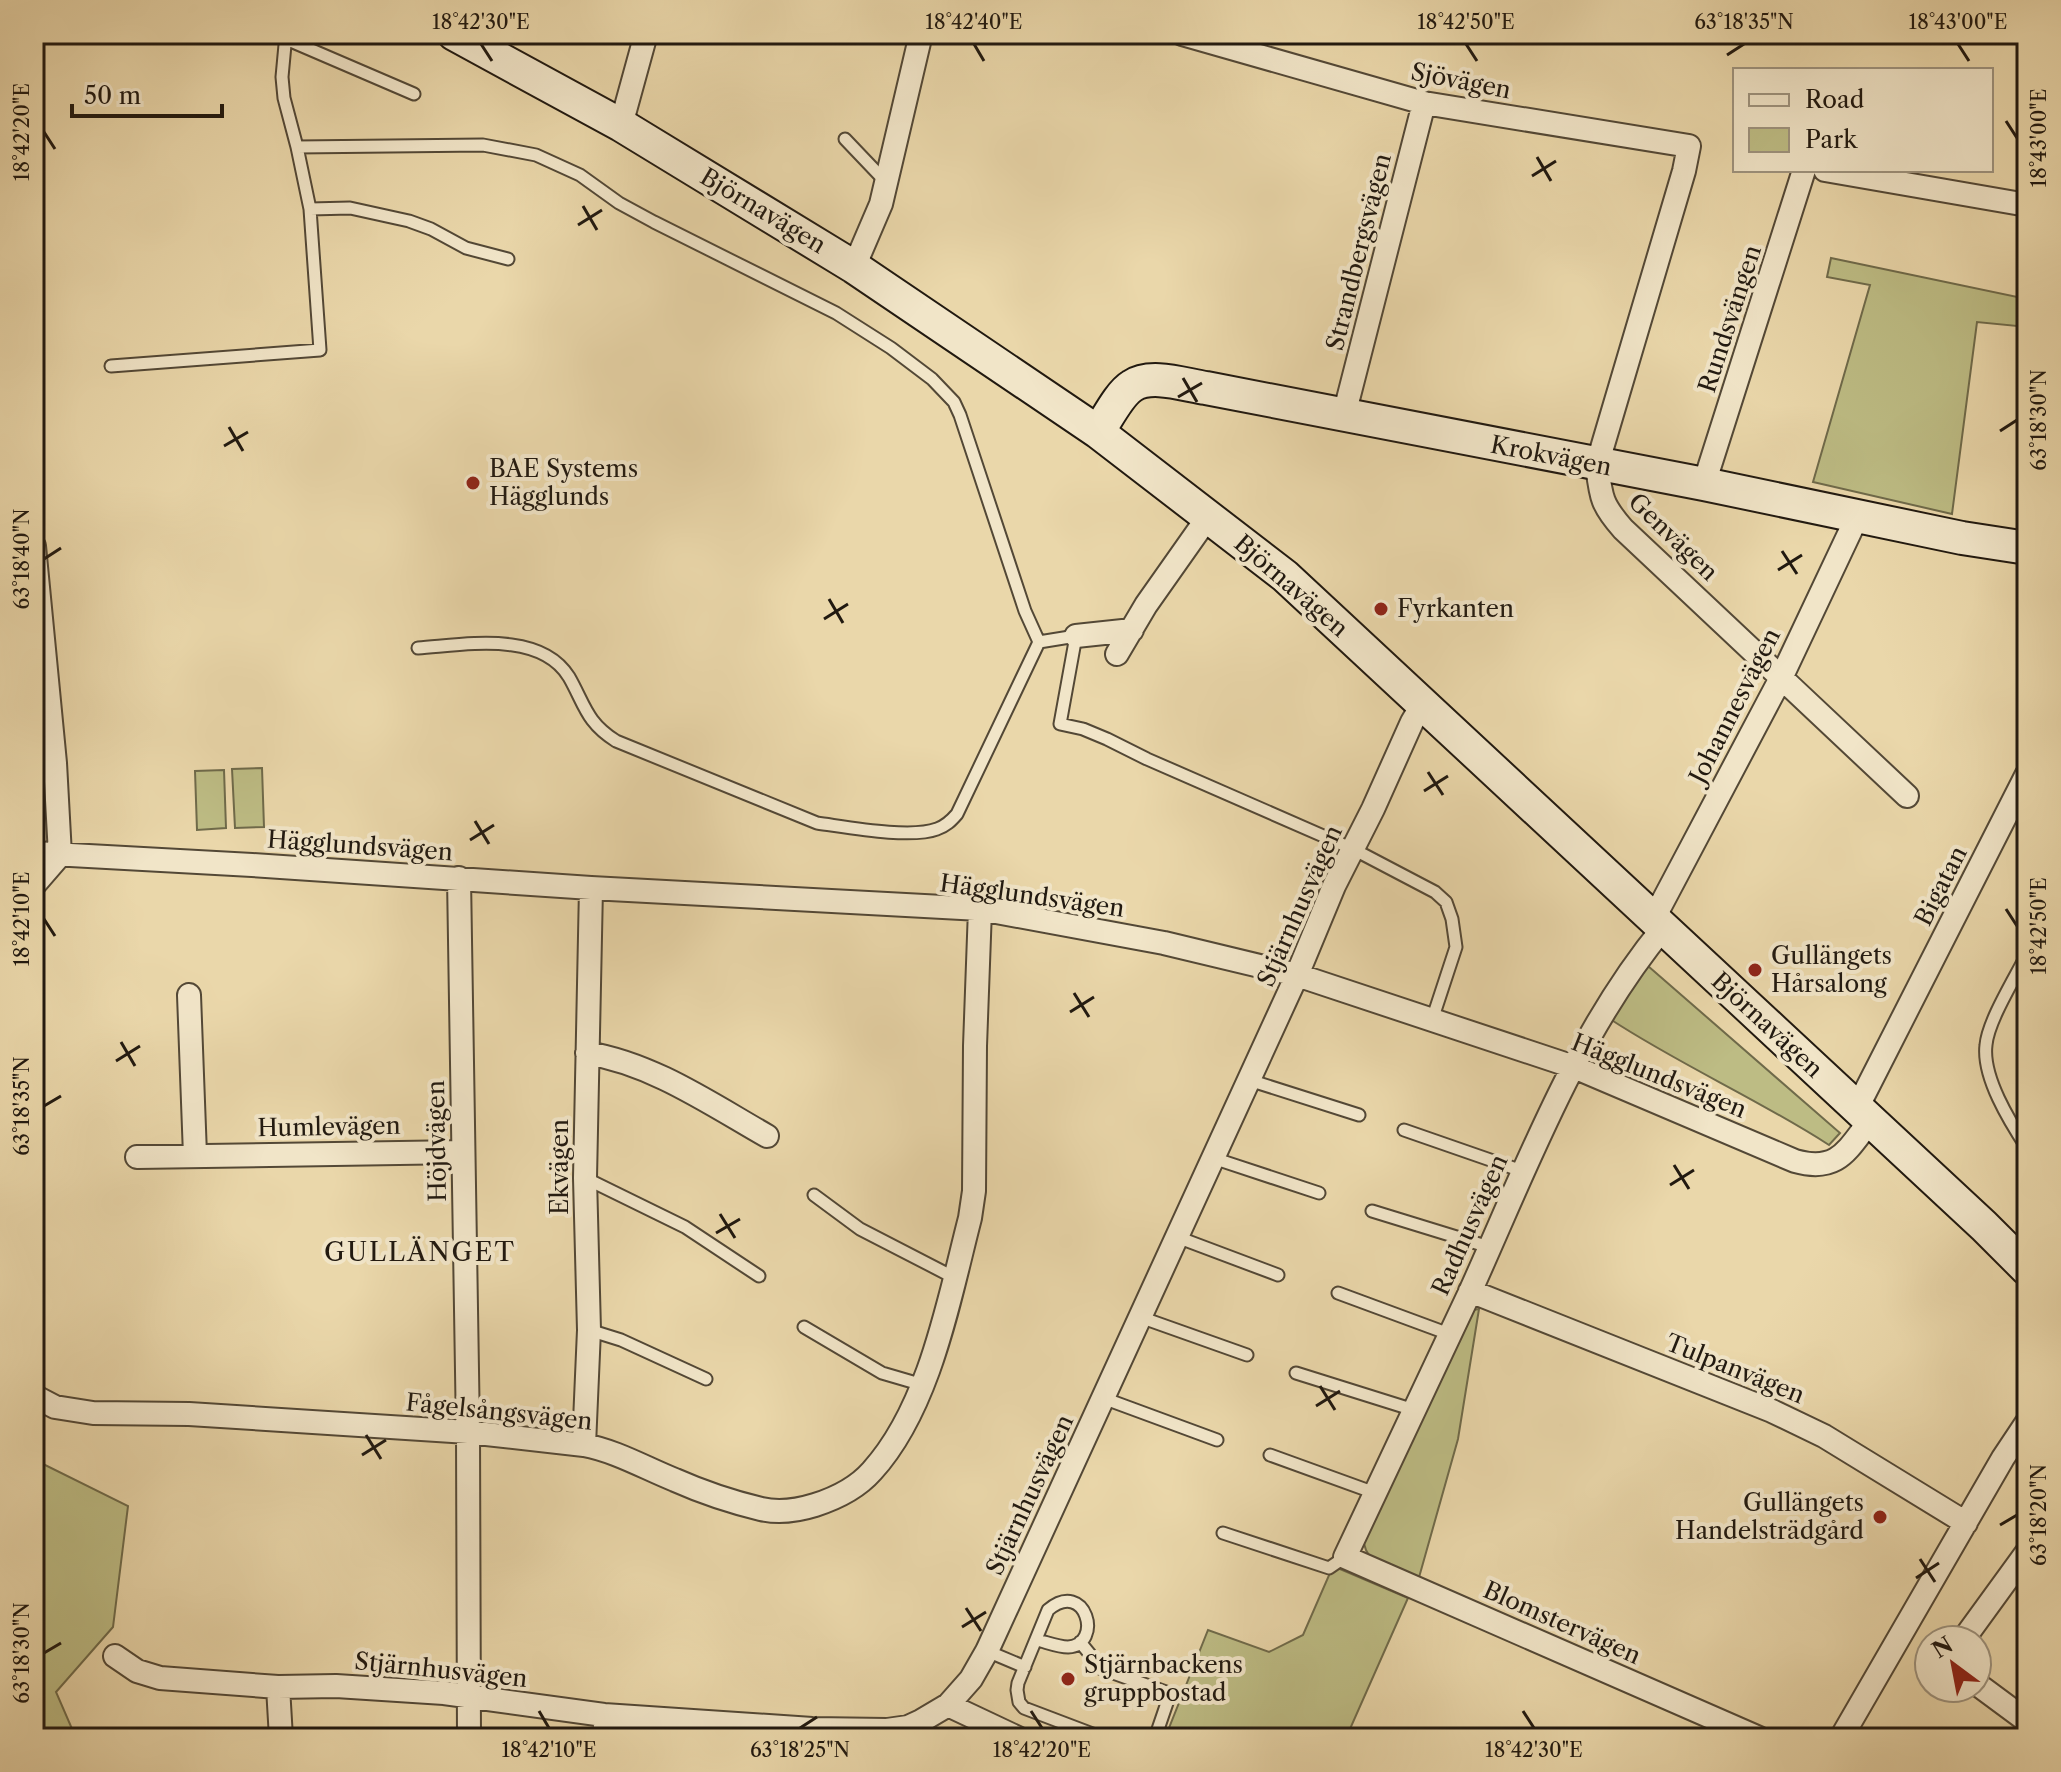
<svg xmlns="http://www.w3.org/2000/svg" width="2061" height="1772" viewBox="0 0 2061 1772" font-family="'Libre Caslon Text',serif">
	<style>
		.green { fill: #bdbc84; stroke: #6f6a4a; stroke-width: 2 }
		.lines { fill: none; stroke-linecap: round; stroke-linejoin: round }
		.lane-casing { stroke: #534836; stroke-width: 15 }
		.street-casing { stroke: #534836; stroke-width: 26 }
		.secondary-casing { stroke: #211910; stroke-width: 36 }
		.lane { stroke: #f1e5c8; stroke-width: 11 }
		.street { stroke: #f1e5c8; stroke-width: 22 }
		.secondary { stroke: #f1e5c8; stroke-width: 32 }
		.ticks { fill: none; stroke: #211910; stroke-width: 3 }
		.poi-dot { fill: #8f2418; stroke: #f1e5c8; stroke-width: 3 }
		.labels { text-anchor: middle; stroke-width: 8; stroke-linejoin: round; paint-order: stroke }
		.street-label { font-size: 24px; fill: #211910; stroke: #f1e5c8 }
		.poi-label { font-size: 24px; fill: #211910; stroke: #f1e5c8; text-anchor: start }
		.neighbourhood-label { font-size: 26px; letter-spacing: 2px; fill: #211910; stroke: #f1e5c8 }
		.neatline { fill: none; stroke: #211910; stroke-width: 3 }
		.ticks-label { font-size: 20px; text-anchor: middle; fill: #211910 }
	</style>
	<rect width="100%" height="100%" fill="#ead7aa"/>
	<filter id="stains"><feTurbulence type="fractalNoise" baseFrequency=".0025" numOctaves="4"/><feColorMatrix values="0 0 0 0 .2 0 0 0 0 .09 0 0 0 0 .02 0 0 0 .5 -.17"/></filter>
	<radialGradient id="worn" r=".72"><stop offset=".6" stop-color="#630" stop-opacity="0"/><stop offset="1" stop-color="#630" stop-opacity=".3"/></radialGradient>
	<!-- green -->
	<path class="green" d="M1831,258L2027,299V327L1977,322L1952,514L1813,482L1870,285L1827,277Z
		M262,768L264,827L235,828L232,769Z
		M224,770L226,828L197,830L195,771Z
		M1648,966L1840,1133L1829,1145C1758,1099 1680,1065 1610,1019Z
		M1479,1309L1458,1439L1418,1581L1374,1564L1366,1550L1362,1537L1473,1310Z
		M34,1443L43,1464L128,1506L113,1627L56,1692L76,1738H34Z
		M1333,1566L1408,1598L1346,1738H1165L1208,1630L1269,1652L1303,1635Z"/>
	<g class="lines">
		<defs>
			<path id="lane" d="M286,39L414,94
				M845,139L886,182
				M297,147L483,145L536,155L580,175L619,203L654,222L836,313L891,348L932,379L954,402L960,415L1025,611L1039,642L1076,636L1060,724L1083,729L1107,739L1147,759L1353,849L1435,892L1446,902L1452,919L1456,947L1432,1020
				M310,209L350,208L409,221L431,229L466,248L508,259
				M111,366L320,350L310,209L297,147L284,98L282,77L286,34
				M418,648C464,645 540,630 569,677C585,705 586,722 616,741L817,823C847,827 910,839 937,829C946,826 951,821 957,814L1039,642
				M2027,954C2015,978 1988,1021 1986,1045C1982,1077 2010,1122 2027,1148
				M1249,1080L1359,1115
				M1404,1130L1522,1171
				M1213,1158L1319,1193
				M585,1178L685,1227L759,1276
				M814,1195L860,1229L955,1278
				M1372,1211L1489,1247
				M1177,1237L1278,1275
				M1338,1293L1449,1334
				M1140,1317L1247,1355
				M804,1327L882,1373L923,1385
				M589,1330L621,1340L706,1379
				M1296,1373L1414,1410
				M1103,1398L1217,1440
				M1270,1455L1375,1493
				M1223,1533L1329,1568L1345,1557
				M1037,1640C1046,1642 1058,1647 1068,1647C1104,1645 1086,1578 1048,1610L1018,1683L1017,1690L1019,1702L1024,1708L1103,1738
				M1080,1642L1102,1669L1166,1692L1168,1700L1155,1738
				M987,1651L1025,1667"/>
			<path id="street" d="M1182,34L1424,103L1689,146L1684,171L1597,465C1601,497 1601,504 1623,529L1907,796
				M621,125L646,34
				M1825,170L2027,205
				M854,267L881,204L921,34
				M1344,415L1424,103
				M1704,484L1804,170
				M34,546L55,763L60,855L34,885
				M1076,636L1132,630
				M1117,654L1146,605L1208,517
				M34,853L252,865L591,888L980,909L1164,943L1297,975L1574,1067L1795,1161C1838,1173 1847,1150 1870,1121
				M459,878L468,1432L469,1738
				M1654,918L1782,676L1858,515
				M1664,927C1576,1033 1526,1168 1470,1292C1429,1380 1387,1468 1345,1557L1759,1738
				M189,995L195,1155
				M587,1053C653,1064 709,1103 767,1136
				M1857,1108L2027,774
				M137,1157L463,1152
				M1470,1291L1772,1411L1824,1436L1966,1523
				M34,1396L55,1407L93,1413L189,1414L468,1432L584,1445C616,1451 645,1468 675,1480C702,1492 732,1502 761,1509C778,1513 799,1510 815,1505C837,1498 857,1488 872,1471C930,1407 949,1299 970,1218L974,1191L975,1046L980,909
				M584,1445L589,1330L585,1178L591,888
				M1963,1640L2027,1552
				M115,1656L137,1671L160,1678L278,1687L336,1686L444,1693L604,1715L812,1729L887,1730L908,1727L921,1721L948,1705L971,1679L987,1651L1297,975L1334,886L1373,809L1412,722L1422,705
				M1977,1684L2027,1721
				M278,1687L281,1738
				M948,1705L1018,1738
				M604,1715L606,1738
				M1841,1738L2003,1458L2027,1422"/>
			<path id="secondary" d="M454,34L621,125L854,267L1098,432L1285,576L1984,1226L2027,1269
				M1098,432C1107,419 1119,394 1132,386C1151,373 1185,385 1206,388L1704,484L1962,538L2027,548"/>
		</defs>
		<!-- lane casing -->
		<use href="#lane" class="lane-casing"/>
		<!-- street casing -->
		<use href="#street" class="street-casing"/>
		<!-- secondary casing -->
		<use href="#secondary" class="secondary-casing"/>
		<!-- lane -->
		<use href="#lane" class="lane"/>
		<!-- street -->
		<use href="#street" class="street"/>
		<!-- secondary -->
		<use href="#secondary" class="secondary"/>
	</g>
	<!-- ticks -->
	<path class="ticks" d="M481,44L492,61M974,44L984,61M1466,44L1477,61M1958,44L1969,61M1727,55L1744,44M2006,121L2017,138M44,132L55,149M1537,157L1551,181M1532,176L1556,161M583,206L597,230M578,225L602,210M1183,378L1197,402M1178,397L1202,383M229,427L243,451M2000,431L2017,420M224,446L248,432M1782,551L1797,574M44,559L61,548M1778,570L1802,555M829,599L843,623M824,619L848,604M1428,772L1443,795M1424,791L1448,776M475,821L489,844M470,840L494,825M2006,909L2017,926M44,919L55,936M1074,993L1089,1017M1070,1012L1094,997M121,1042L135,1066M116,1061L140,1046M44,1106L61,1096M1674,1165L1689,1189M1670,1185L1694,1170M720,1214L735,1238M716,1233L740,1219M1320,1386L1335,1410M1316,1406L1340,1391M366,1435L381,1459M362,1455L386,1440M2000,1525L2017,1515M1920,1559L1935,1582M1916,1578L1939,1563M966,1608L981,1631M962,1627L986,1612M44,1653L61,1643M539,1711L549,1728M1031,1711L1042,1728M1523,1711L1534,1728M800,1728L817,1717"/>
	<!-- markers -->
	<g class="poi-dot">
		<circle cx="473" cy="483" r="8"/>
		<circle cx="1381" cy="609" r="8"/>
		<circle cx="1755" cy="970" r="8"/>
		<circle cx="1880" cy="1517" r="8"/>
		<circle cx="1068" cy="1679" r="8"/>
	</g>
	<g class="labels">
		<!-- street labels -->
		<g class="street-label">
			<text transform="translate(1461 81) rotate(11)" y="8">Sjövägen</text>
			<text transform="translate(763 211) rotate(31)" y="8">Björnavägen</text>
			<text transform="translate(1359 252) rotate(-76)" y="8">Strandbergsvägen</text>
			<text transform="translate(1730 319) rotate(-72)" y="8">Rundsvängen</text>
			<text transform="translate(1551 456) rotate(11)" y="8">Krokvägen</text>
			<text transform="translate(1673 537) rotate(44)" y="8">Genvägen</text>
			<text transform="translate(1291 586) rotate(41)" y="8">Björnavägen</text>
			<text transform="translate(1735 706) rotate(-63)" y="8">Johannesvägen</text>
			<text transform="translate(360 846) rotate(4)" y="8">Hägglundsvägen</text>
			<text transform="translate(1941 886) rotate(-63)" y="8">Bigatan</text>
			<text transform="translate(1032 896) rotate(8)" y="8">Hägglundsvägen</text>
			<text transform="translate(1300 906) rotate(-66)" y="8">Stjärnhusvägen</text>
			<text transform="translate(1767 1025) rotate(43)" y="8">Björnavägen</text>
			<text transform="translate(1659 1076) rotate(22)" y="8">Hägglundsvägen</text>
			<text transform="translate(329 1127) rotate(-1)" y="8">Humlevägen</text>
			<text transform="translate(437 1141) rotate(-91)" y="8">Höjdvägen</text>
			<text transform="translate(560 1167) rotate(-90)" y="8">Ekvägen</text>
			<text transform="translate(1470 1225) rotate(-66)" y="8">Radhusvägen</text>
			<text transform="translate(1735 1369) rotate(22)" y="8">Tulpanvägen</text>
			<text transform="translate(499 1412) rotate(6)" y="8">Fågelsångsvägen</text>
			<text transform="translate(1030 1495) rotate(-65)" y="8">Stjärnhusvägen</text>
			<text transform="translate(1562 1623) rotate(24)" y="8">Blomstervägen</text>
			<text transform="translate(441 1670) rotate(6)" y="8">Stjärnhusvägen</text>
		</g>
		<!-- poi labels -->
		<g class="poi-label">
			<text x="489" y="477">BAE Systems<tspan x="489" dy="28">Hägglunds</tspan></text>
			<text x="1397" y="617">Fyrkanten</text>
			<text x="1771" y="964">Gullängets<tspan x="1771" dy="28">Hårsalong</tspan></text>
			<text x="1864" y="1511" text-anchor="end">Gullängets<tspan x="1864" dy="28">Handelsträdgård</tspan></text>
			<text x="1084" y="1673">Stjärnbackens<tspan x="1084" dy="28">gruppbostad</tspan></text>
		</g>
		<!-- neighbourhood labels -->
		<g class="neighbourhood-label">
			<text x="420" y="1261">GULLÄNGET</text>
		</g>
	</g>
	<!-- margin -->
	<rect width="2061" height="1772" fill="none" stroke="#ead7aa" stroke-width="88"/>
	<!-- legend -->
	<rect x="1733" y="68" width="260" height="104" fill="#f1e5c8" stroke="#9e937e" stroke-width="2"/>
	<rect x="1749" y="94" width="40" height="12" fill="#f1e5c8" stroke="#9e937e" stroke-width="2"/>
	<text x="1805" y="108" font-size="24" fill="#211910">Road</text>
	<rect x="1749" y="128" width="40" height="24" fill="#bdbc84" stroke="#9e937e" stroke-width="2"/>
	<text x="1805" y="148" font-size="24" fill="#211910">Park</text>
	<!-- north arrow -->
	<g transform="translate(1953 1664) rotate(328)"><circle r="38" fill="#f1e5c8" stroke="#9e937e" stroke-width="2"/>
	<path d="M0-6L14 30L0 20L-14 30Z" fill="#8f2418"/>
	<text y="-12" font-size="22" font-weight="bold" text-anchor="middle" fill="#211910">N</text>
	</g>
	<!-- scale -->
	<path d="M72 104v12h150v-12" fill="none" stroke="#211910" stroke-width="4"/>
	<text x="84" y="104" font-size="24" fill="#211910" stroke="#f1e5c8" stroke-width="6" paint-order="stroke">50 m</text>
	<rect x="44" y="44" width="1973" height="1684" class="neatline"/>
	<g class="ticks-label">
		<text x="481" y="29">18°42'30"E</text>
		<text x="974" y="29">18°42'40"E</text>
		<text x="1466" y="29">18°42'50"E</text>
		<text x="1744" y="29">63°18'35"N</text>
		<text x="1958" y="29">18°43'00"E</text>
		<text transform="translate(22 132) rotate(-90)" y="7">18°42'20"E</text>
		<text transform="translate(2039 138) rotate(-90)" y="7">18°43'00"E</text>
		<text transform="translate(2039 420) rotate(-90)" y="7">63°18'30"N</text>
		<text transform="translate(22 559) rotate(-90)" y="7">63°18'40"N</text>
		<text transform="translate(22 919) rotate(-90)" y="7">18°42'10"E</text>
		<text transform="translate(2039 926) rotate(-90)" y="7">18°42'50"E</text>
		<text transform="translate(22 1106) rotate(-90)" y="7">63°18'35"N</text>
		<text transform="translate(2039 1515) rotate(-90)" y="7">63°18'20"N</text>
		<text transform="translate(22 1653) rotate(-90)" y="7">63°18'30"N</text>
		<text x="549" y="1757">18°42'10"E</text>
		<text x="800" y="1757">63°18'25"N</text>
		<text x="1042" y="1757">18°42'20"E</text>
		<text x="1534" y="1757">18°42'30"E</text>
	</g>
	<rect width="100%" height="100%" filter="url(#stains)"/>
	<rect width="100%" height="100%" fill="url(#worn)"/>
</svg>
